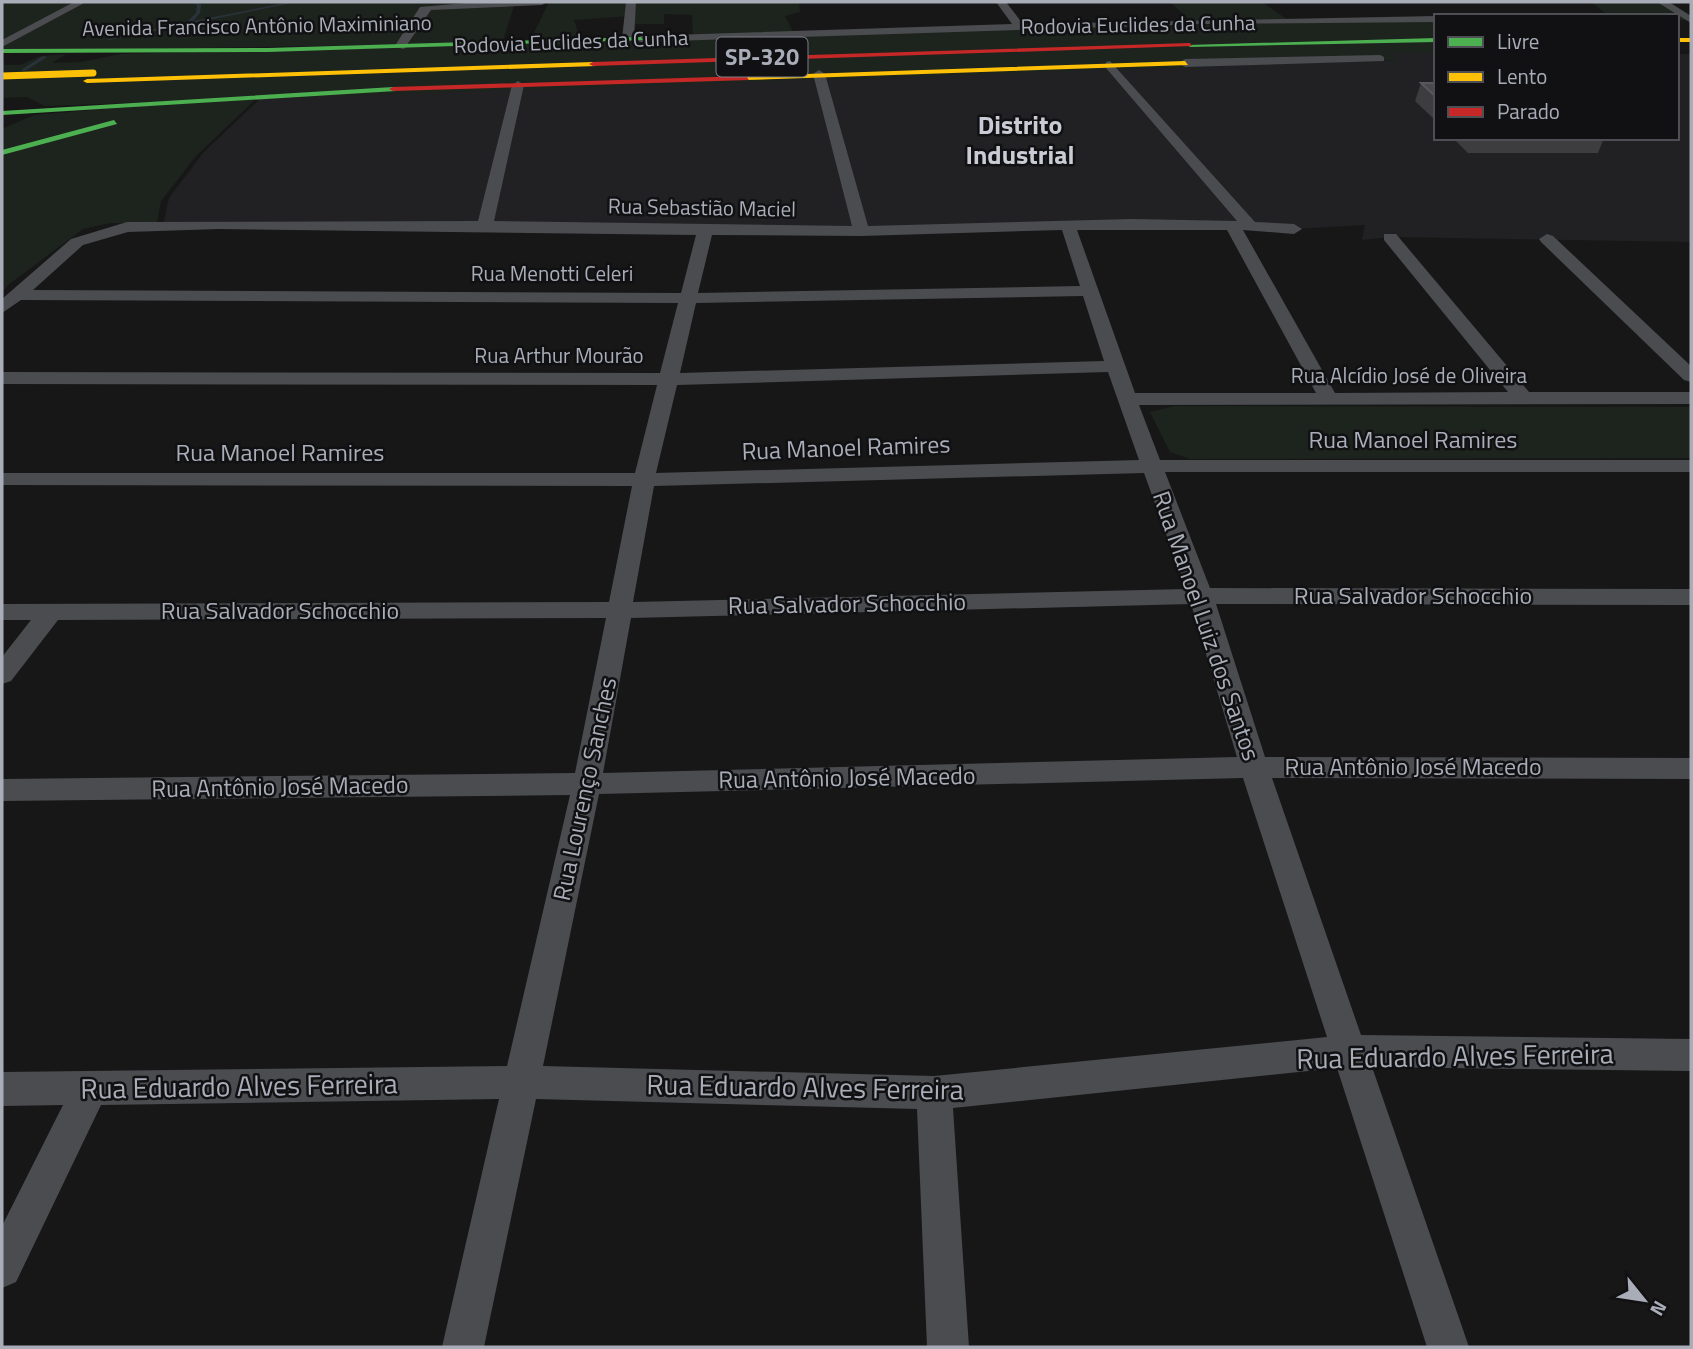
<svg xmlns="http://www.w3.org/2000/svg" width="1693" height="1349" viewBox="0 0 1693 1349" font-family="'Titillium Web',sans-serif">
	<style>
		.built { fill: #212123 }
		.green { fill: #1d241e }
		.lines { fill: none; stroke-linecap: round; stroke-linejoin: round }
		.stream { fill: #2a3239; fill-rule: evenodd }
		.street { fill: #4b4c50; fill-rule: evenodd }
		.fast { fill: #4caf50; fill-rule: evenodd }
		.slow { fill: #ffc107; fill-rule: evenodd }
		.jam { fill: #c62828; fill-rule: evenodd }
		.slow-bridge { stroke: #ffc107; stroke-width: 7 }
		.wall { fill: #3d3d3f }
		.building { fill: #49494c; stroke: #58595d; stroke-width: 2 }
		.labels { text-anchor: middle; stroke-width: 5; stroke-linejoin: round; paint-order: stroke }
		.far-street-label { font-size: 21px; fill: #a8adb8; stroke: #111113 }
		.shield { fill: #111113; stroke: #7b7e86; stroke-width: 2 }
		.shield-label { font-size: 23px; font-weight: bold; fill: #a8adb8 }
		.street-label { font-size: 24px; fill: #a8adb8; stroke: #111113 }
		.far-district-label { font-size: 26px; font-weight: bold; fill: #c9ccd4; stroke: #111113 }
		.near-street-label { font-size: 28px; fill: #a8adb8; stroke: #111113 }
	</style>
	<rect width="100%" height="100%" fill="#171717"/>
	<!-- built -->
	<path class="built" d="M1390,53H1436V138H1677V54H1691V242L1390,237L1362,240L1365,225L1294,229L861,231L163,226L169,198L203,153L265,94L1397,60Z"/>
	<!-- green -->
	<path class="green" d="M2,2H542L515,3L502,43L2,51Z
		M549,2H799L800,12L785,16L794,34L693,37L692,15L664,14V24H629V16L574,20L581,41L529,43Z
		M1170,2H1262L1288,20L1191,21Z
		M1591,2H1662L1691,20H1677V16H1609Z
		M1436,21V53H1391L1398,60L45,106L27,97L2,98V59L5,65H20L40,56L66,54L52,63L81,62L121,54L1095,26Z
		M259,96L196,156L161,201L157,223H110L83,229L8,285L2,293V129L34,115Z
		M1174,406L1691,407V458L1190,459L1170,452L1150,412Z"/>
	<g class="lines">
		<!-- stream -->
		<path class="stream" d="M190,2L201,4L200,13L193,21L290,2H296L190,24L186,27L185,25L109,40L107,39L187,22L196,13L197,5Z
			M43,56L47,57L25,71L21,70Z"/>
		<!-- street -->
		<path class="street" d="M74,2H86L2,47V40Z
			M477,2H547L542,5L431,10L404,49L394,47L420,7Z
			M626,2H636L634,39L628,42L622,39Z
			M996,2H1006L1023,24L1436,16V22L1204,24L641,42L635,39L641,36L1012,24Z
			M1657,2H1669L1691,16V23Z
			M1380,55L1384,57V61L1185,67L1179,63L1185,59Z
			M1110,61L1255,222L1294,224L1302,229L1294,234L1243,230L1335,393L1508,392L1384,240V234H1396L1529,392H1691V404L1139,405L1160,460H1691V472H1165L1210,588L1691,589V605L1216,604L1265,757L1691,758V779L1272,778L1361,1035L1691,1039V1071L1372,1067L1469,1347H1427L1337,1068L953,1108L969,1347H927L917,1109L536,1099L484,1347H442L499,1099L101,1105L16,1282L2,1288V1226L63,1105L2,1106V1072L507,1066L570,795L2,801V779L575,773L606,618L58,620L11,681L2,684V657L31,620H2V604L609,602L632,486L2,485V473H635L657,385L2,384V372L660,373L678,303L21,300L2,313V299L71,239L127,222L478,221L512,85L518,81L524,85L494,221L852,226L813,74L819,70L825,74L868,226L1132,219L1237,221L1106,68V62ZM219,229L696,235L681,293L33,290L83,245L128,232ZM1062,230L1080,286L698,293L712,235L861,236ZM1077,230H1227L1316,393H1135ZM1083,296L1104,361L680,373L696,303ZM1108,372L1139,460L656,473L677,385ZM1144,473L1186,589L633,602L654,486ZM1191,604L1237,757L603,773L631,618ZM1243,778L1327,1037L934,1076L543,1066L599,794Z
			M1547,234L1553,236L1691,366V382L1684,380L1541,242L1539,239Z"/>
		<!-- fast -->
		<path class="fast" d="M641,37L643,40L268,52L2,53V49L268,48Z
			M1436,38V42L1190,47L1187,45Z
			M393,87L396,91L2,115V111Z
			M114,120L117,124L2,155V150Z"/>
		<!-- slow -->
		<path class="slow" d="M1677,38H1691V42H1677Z
			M1185,61L1188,65L746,80L742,78L746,76Z
			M593,62L596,66L87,83L83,81L87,79Z"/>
		<!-- jam -->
		<path class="jam" d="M1190,43L1192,46L593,66L589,64L593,62Z
			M746,76L749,80L393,91L389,89L393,87Z"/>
		<!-- slow-bridge -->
		<path class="slow-bridge" d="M2,76L93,73"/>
	</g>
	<!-- wall -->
	<path class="wall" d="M1421,83H1436V121L1415,101Z
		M1453,138H1604L1598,153H1468Z"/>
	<!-- building -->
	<path class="building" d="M1421,83H1436V97Z"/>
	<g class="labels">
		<!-- far-street labels -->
		<g class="far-street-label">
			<text transform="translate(1138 25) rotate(-1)" y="7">Rodovia Euclides da Cunha</text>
			<text transform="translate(257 26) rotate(-1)" y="7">Avenida Francisco Antônio Maximiniano</text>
			<text transform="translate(571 42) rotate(-2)" y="7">Rodovia Euclides da Cunha</text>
			<text transform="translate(702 208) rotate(1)" y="7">Rua Sebastião Maciel</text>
			<text x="552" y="281">Rua Menotti Celeri</text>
			<text x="559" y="363">Rua Arthur Mourão</text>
			<text x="1409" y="383">Rua Alcídio José de Oliveira</text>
		</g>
		<!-- shield labels -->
		<rect class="shield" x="716.5" y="37.5" width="91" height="39" rx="5"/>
		<g class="shield-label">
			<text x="762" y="65">SP-320</text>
		</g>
		<!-- street labels -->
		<g class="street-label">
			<text x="1413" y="448">Rua Manoel Ramires</text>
			<text transform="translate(846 448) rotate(-2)" y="8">Rua Manoel Ramires</text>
			<text x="280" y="461">Rua Manoel Ramires</text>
			<text x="1413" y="604">Rua Salvador Schocchio</text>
			<text transform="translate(847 604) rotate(-1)" y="8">Rua Salvador Schocchio</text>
			<text x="280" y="619">Rua Salvador Schocchio</text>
			<text transform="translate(1206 626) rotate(71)" y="8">Rua Manoel Luiz dos Santos</text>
			<text x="1413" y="775">Rua Antônio José Macedo</text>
			<text transform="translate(847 778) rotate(-1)" y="8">Rua Antônio José Macedo</text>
			<text transform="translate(280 787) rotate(-1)" y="8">Rua Antônio José Macedo</text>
			<text transform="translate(585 789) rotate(-78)" y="8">Rua Lourenço Sanches</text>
		</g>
		<!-- far-district labels -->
		<g class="far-district-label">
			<text x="1020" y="134">Distrito<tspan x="1020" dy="30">Industrial</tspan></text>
		</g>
		<!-- near-street labels -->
		<g class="near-street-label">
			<text transform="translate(1455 1056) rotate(-1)" y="10">Rua Eduardo Alves Ferreira</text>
			<text transform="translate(239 1086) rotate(-1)" y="10">Rua Eduardo Alves Ferreira</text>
			<text transform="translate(805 1087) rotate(1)" y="10">Rua Eduardo Alves Ferreira</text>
		</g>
	</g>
	<!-- border -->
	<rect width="1693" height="1349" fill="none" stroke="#a8adb8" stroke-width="7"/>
	<!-- legend -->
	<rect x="1434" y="14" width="245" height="126" fill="#111113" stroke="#4d4f55" stroke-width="2"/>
	<rect x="1448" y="37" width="35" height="10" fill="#4caf50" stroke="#4d4f55" stroke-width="2"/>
	<text x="1497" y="49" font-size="21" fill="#a8adb8">Livre</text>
	<rect x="1448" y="72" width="35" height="10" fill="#ffc107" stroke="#4d4f55" stroke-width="2"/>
	<text x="1497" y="84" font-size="21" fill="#a8adb8">Lento</text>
	<rect x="1448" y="107" width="35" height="10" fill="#c62828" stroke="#4d4f55" stroke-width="2"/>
	<text x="1497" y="119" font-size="21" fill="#a8adb8">Parado</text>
	<!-- north arrow -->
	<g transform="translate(1644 1300) rotate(120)" stroke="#111113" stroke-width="5" paint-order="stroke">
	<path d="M0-5L12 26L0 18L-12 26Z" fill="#a8adb8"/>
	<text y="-10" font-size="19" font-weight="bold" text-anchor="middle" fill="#a8adb8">N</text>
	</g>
</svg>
